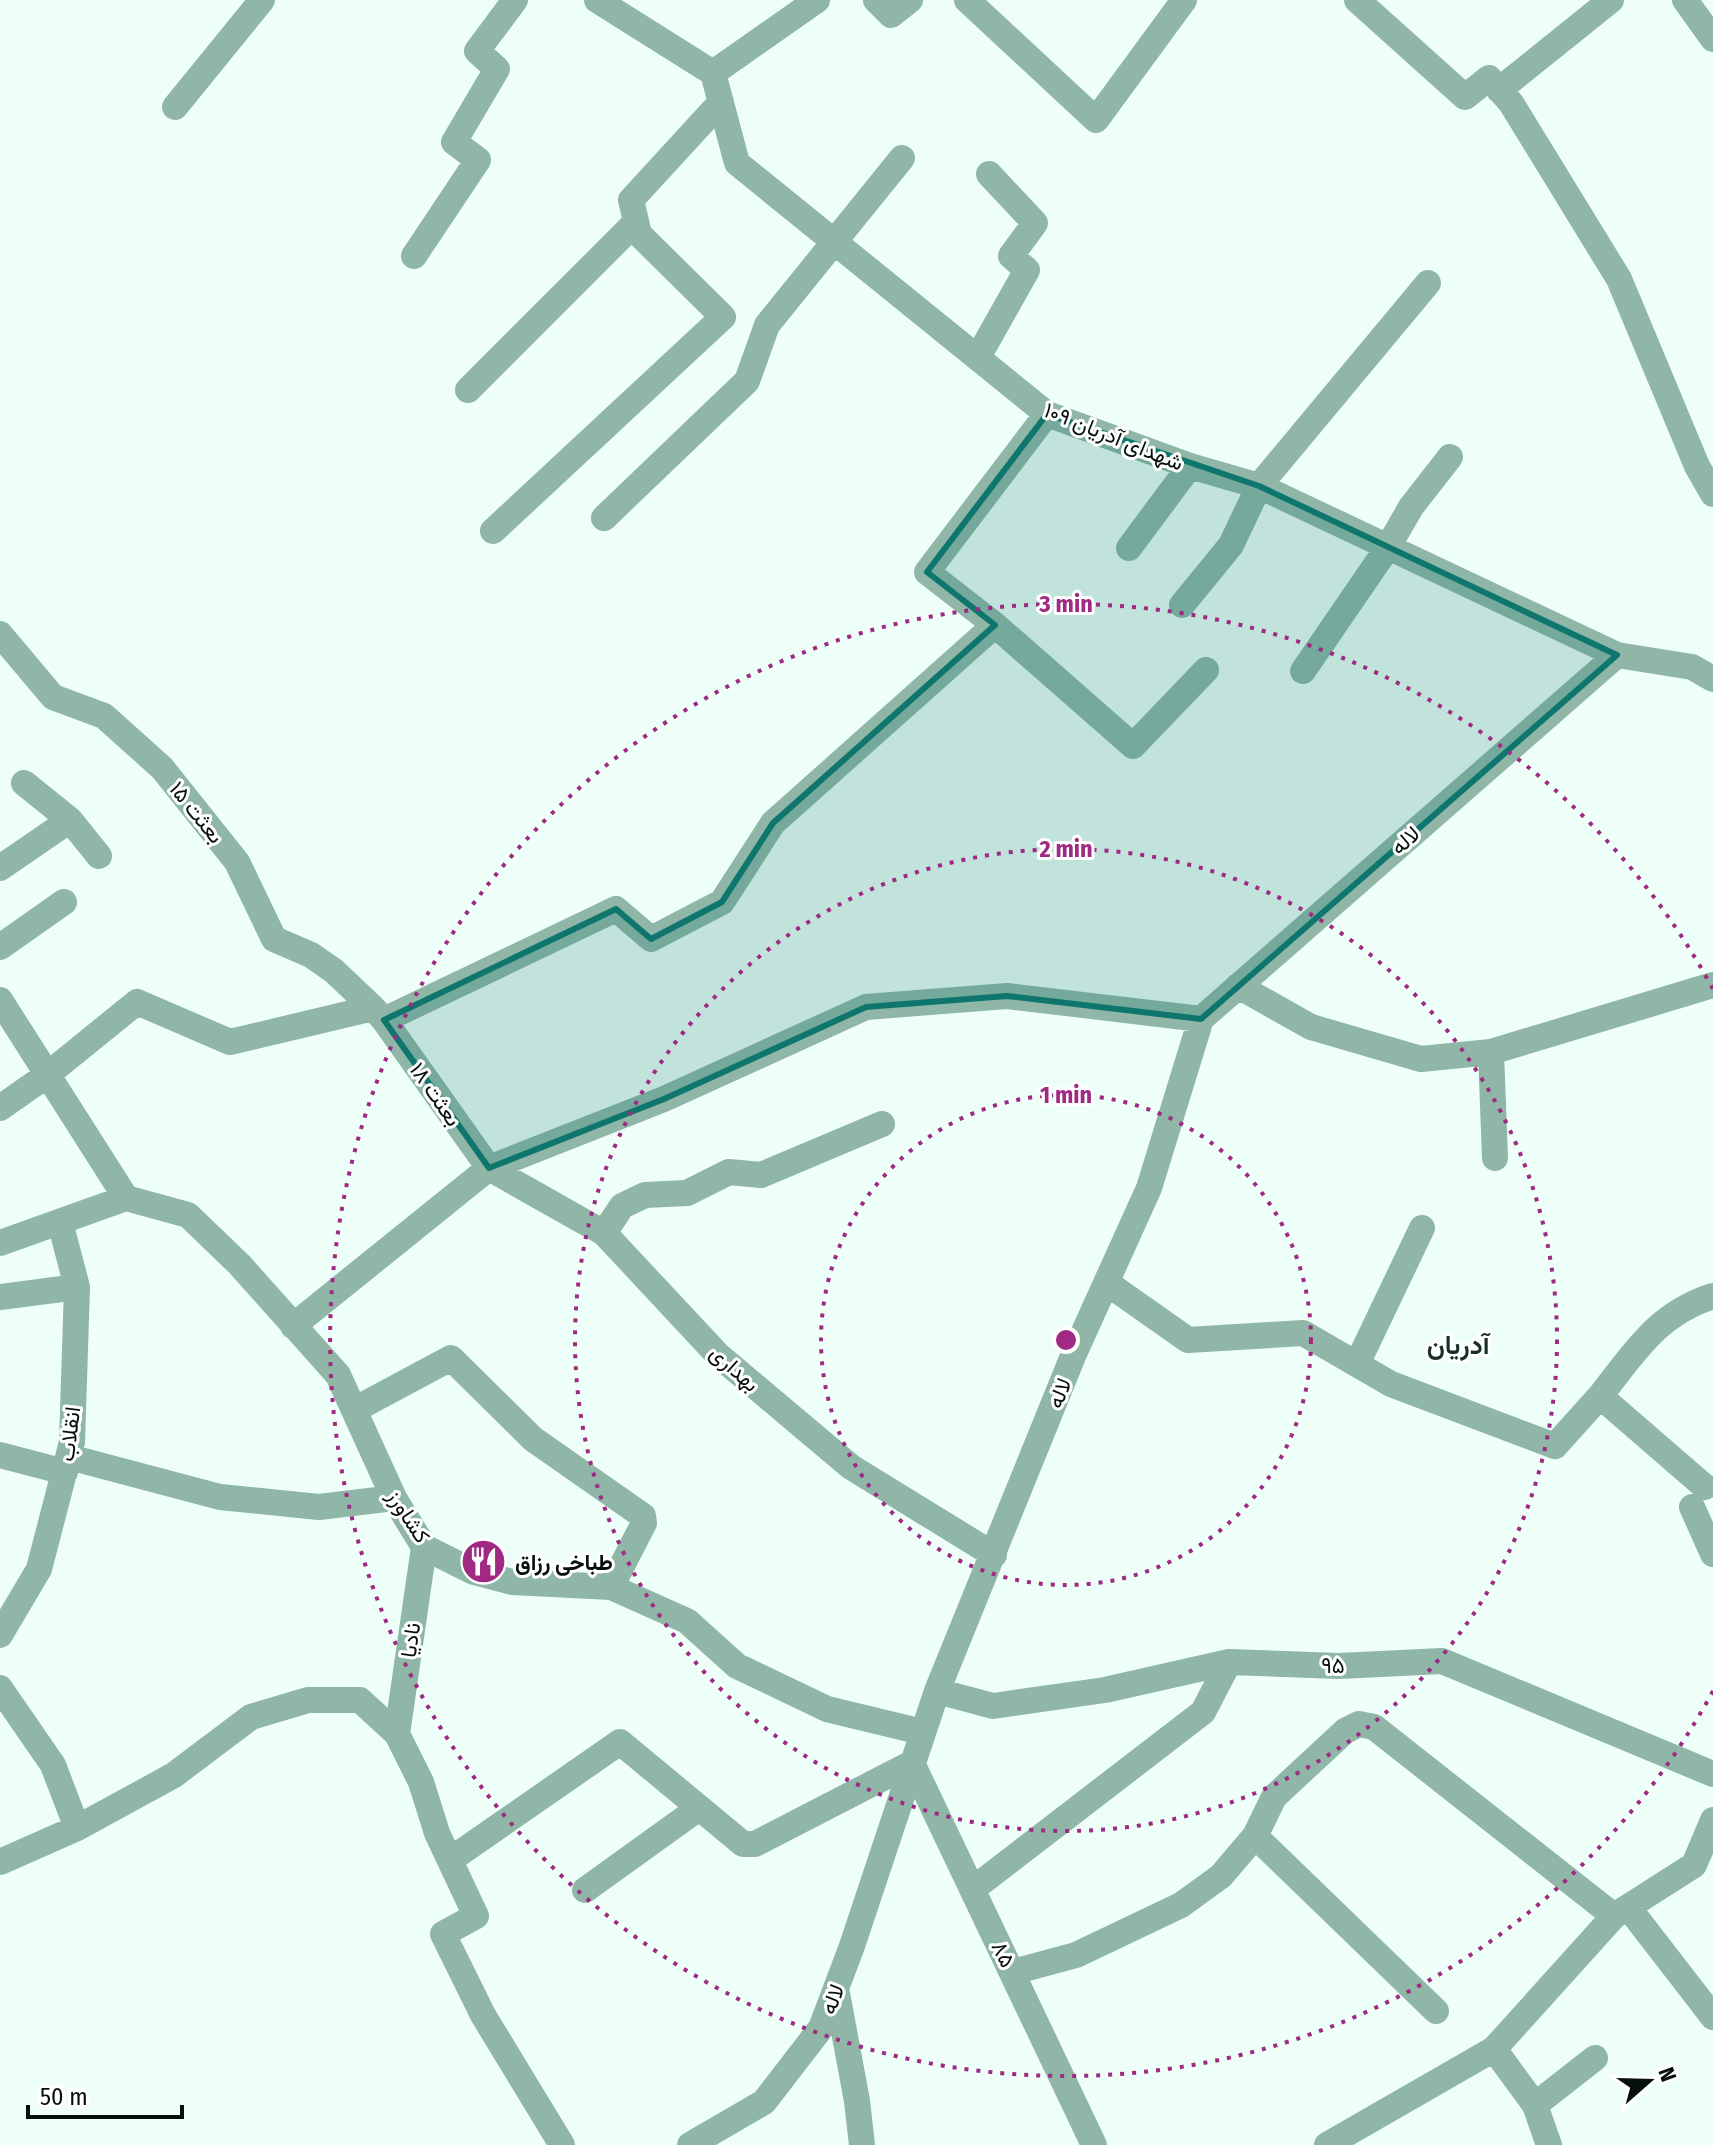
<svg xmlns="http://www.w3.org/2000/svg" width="1713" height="2145" viewBox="0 0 1713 2145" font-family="'Fira Sans Condensed',Vazirmatn,sans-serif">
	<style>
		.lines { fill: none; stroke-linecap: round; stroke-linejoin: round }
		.minor { stroke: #8fb6a7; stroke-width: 26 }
		.marked { fill: #0f766e; fill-opacity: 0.2; stroke: #0f766e; stroke-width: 6; stroke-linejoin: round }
		.ring { fill: none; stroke: #9f2983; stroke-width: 4; stroke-dasharray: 4 8 }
		.labels { text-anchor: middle; stroke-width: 6; stroke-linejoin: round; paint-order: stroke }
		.street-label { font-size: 22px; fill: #070f0c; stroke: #fff }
		.poi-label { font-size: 22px; font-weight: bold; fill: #070f0c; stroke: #fff; text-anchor: start }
		.quarter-label { font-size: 26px; font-weight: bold; fill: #192e27; stroke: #fff }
		.centre { fill: #9f2983; stroke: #fff; stroke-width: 4 }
		.ring-label { font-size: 24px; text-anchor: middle; font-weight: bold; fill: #9f2983; stroke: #fff; stroke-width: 6; stroke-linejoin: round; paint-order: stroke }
	</style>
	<rect width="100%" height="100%" fill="#eefef8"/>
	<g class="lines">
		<!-- minor -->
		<path class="minor" d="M597,0L713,73L737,163L1047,414L1190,466L1259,486L1617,655L1692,667L1713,679
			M876,0L891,15L910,0
			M967,0L1096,120L1184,0
			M1357,0L1465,97L1489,78L1511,103L1619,279L1697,466L1713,494
			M1685,0L1713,39
			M713,73L817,0
			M1499,90L1611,0
			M175,107L262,0
			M414,256L478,160L454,142L497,69L477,51L515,0
			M978,357L1027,270L1011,256L1035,223L989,174
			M468,390L636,222
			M604,518L747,381L767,325L902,158
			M493,531L723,317L639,234L631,200L721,102
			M1129,548L1190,466
			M1182,605L1231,545L1259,486L1428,283
			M995,625L1133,746L1206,670
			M0,634L53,697L104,716L162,768L237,862L274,939L311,955L334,971L373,1008
			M1303,671L1388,547L1411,507L1450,457
			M24,783L70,820L99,856
			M0,868L70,820
			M0,947L64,902
			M1238,986L1311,1027L1421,1059L1491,1052L1713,985
			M0,1000L126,1198
			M384,1020L616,909L651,939L722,902L773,823L995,625L927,572L1047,414
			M1491,1052L1495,1158
			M0,1108L47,1075L137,1002L230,1042L373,1008L384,1020L489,1168L604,1233L718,1355L851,1467L994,1555
			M604,1233L622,1206L645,1195L687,1193L729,1172L761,1175L882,1124
			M0,1243L126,1198L188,1215L239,1264L338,1375L394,1498L424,1547L474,1572L512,1582L611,1587L687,1621L737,1666L827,1709L922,1732
			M1107,1283L1188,1340L1303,1333L1391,1384L1555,1446L1600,1396
			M0,1297L77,1287
			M293,1326L489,1168L664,1099L866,1007L1007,996L1201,1019
			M1357,1364L1422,1228
			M354,1410L451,1358L533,1439L643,1516L644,1523L611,1587
			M0,1455L65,1472
			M69,1457L220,1497L319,1507L394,1498
			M1705,1487L1600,1396C1635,1352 1657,1314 1713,1296
			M1692,1507L1713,1554
			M0,1635L39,1569L72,1442L77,1287L60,1222
			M0,1688L53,1765L77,1828
			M937,1691L993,1706L1105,1690L1229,1662L1339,1666L1442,1661L1713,1774
			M397,1734L424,1547
			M912,1763L1094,2145
			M1255,1836L1436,2011
			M450,1860L620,1742L743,1844H755L912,1763
			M0,1862L77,1828L174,1775L251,1717L308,1700H360L397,1734L421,1782L437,1833L476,1916L443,1934L483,2015L562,2145
			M973,1889L1203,1712L1229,1662
			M585,1890L699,1808
			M1628,1907L1713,2017
			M1013,1972L1076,1955L1181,1905L1221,1876L1255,1836L1274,1797L1345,1731L1359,1724L1374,1727L1614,1916
			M836,1988L857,2101L862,2145
			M1494,2049L1535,2105L1549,2145
			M1535,2105L1595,2058
			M690,2145L764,2102L821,2028L852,1946L937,1691L1073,1356L1149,1188L1201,1019L1617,655
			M1327,2145L1494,2049L1614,1916L1694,1865L1713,1820"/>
	</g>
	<!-- marked area -->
	<path class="marked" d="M1047,414L1259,486L1617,655L1201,1019L1007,996L866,1007L664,1099L489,1168L384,1020L616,909L651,939L722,902L773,823L995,625L927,572Z"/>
	<!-- distance rings -->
	<g class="ring">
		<circle cx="1066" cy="1340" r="245"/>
		<circle cx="1066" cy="1340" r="491"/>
		<path d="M1713 1691A736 736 0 1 1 1713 989"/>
	</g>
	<!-- icons -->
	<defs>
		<symbol id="restaurant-disc" viewBox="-11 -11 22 22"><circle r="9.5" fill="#9f2983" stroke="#fff"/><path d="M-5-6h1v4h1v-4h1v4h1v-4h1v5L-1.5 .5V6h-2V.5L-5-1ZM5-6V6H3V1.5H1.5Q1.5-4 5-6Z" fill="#fff"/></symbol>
	</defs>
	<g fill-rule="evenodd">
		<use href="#restaurant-disc" x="458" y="1536" width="51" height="51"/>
	</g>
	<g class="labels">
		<!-- street labels -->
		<g class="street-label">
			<text transform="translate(1114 436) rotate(22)" y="8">شهدای آدریان ۱۰۹</text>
			<text transform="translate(197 812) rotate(51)" y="8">بعثت ۱۵</text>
			<text transform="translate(1405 840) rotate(-41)" y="8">لاله</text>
			<text transform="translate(436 1094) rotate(55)" y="8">بعثت ۱۸</text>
			<text transform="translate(735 1368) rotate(42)" y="8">بهداری</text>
			<text transform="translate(1059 1393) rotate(-68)" y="8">لاله</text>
			<text transform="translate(69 1434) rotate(-83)" y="8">انقلاب</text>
			<text transform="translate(409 1516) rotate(57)" y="8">کشاورز</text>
			<text transform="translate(410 1640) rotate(-82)" y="8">نادیا</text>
			<text x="1333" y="1673">۹۵</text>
			<text transform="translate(1004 1954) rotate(64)" y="8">۸۵</text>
			<text transform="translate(832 1999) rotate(-69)" y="8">لاله</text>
		</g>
		<!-- poi labels -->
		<g class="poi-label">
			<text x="515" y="1570">طباخی رزاق</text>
		</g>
		<!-- quarter labels -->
		<g class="quarter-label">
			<text x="1458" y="1354">آدریان</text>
		</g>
	</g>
	<circle cx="1066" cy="1340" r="12" class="centre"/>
	<g class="ring-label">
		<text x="1066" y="612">3 min</text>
		<text x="1066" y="857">2 min</text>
		<text x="1066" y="1103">1 min</text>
	</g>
	<!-- north arrow -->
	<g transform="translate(1649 2081) rotate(70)" stroke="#ffffff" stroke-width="6" paint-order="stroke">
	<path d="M0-6L14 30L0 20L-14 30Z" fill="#070f0c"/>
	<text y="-12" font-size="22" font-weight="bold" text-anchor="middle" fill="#070f0c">N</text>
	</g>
	<!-- scale -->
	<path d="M28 2105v12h154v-12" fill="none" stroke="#070f0c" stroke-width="4"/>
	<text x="40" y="2105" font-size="24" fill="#070f0c" stroke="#ffffff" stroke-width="6" paint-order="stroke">50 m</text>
</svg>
